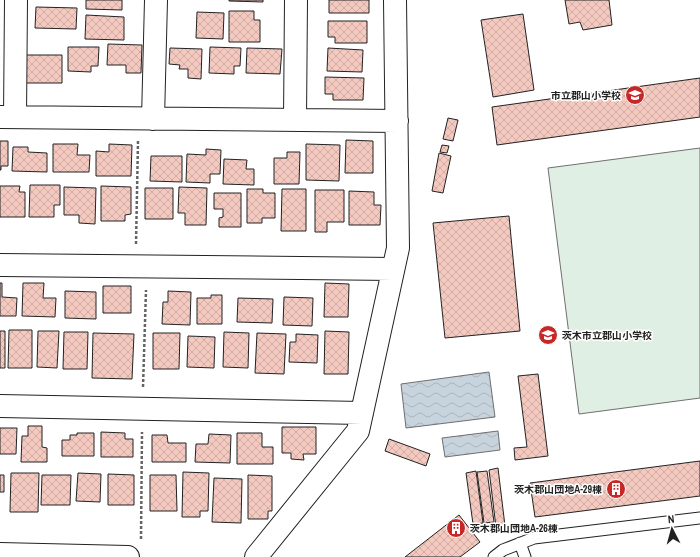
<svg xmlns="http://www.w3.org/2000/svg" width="700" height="557" viewBox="0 0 700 557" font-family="'Archivo Narrow','Noto Sans JP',sans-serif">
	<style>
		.green { fill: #e0efe3; stroke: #6f6f6f }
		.water { fill: url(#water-waves); stroke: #6f6f6f }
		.building { fill: url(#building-cross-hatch); stroke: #222 }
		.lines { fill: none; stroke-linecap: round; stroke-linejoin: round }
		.lane-casing { stroke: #222; stroke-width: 13 }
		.street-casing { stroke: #222; stroke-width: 24 }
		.path { stroke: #646464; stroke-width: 2.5; stroke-dasharray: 3 2; stroke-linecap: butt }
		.lane { stroke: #fff; stroke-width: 11 }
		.street { stroke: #fff; stroke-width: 22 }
		.labels { text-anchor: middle; stroke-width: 3; stroke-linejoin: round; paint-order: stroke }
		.poi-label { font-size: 10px; font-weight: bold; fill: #222; stroke: #fff; text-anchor: end }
	</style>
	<defs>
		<pattern id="water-waves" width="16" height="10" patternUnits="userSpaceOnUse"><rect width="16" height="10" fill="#c7d3dd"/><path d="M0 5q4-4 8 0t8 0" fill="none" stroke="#abb5bd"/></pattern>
		<pattern id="building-cross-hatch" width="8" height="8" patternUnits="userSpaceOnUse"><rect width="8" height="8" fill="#f3c9c0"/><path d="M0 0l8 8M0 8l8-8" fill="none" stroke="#d0aca5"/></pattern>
	</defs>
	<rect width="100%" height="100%" fill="#fff"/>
	<!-- green -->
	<path class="green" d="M700,148V398L579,414L548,168Z"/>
	<!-- water -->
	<path class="water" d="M489,372L495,417L406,428L401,384Z
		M498,431L500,450L445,457L442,438Z"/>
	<!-- building -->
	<path class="building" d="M86,0H122V10L86,9Z
		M229,0H263V2L229,1Z
		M329,0H369V13H329Z
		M565,0H609L612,25L583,30L580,22L569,24Z
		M36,7L77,8L76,29L35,28Z
		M229,11H254V20H260V42H229Z
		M197,12L224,13L223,39L196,38Z
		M523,14L534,90L493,97L481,20Z
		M86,15L124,17V40L85,39Z
		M328,21H367V43H335V37H328Z
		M108,44L142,45L141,73H126V65H107Z
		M68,47H99L98,66H91V72L68,71Z
		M210,47L241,48L240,66H234V74L209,73Z
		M170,48L202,49L201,79L188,78V69H179L180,65L169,64Z
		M247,48L282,49L280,74L246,73Z
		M328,48L363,50L362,72L327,71Z
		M26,55H62V83H26Z
		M325,77L364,78L363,100H333V94H325Z
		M700,78V117L497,145L492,107Z
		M448,118L458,120L453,141L443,139Z
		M346,140L373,141V173H345Z
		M0,141H8V166H1V170H0Z
		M53,144H78L77,155H90L89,172H53Z
		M109,144L132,145L131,176H96V151L109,152Z
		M306,144L340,145L339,181L306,180Z
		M442,145L449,146L447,153L440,152Z
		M13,147H28V152L47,153V172L12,171Z
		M206,149L221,150L220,174H210V183L186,182L187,154L206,155Z
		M287,152H300L299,184H274V158H287Z
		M439,153L451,156L443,193L432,191Z
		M151,156H182V182L150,181Z
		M224,159L247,160L246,169H254V185L223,184Z
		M30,185H60V205H54V217H29Z
		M0,186H20L19,192H25V217H0Z
		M101,186L131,187V214L125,215V221H101Z
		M64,187L96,188L95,224L79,223V215H64Z
		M179,187L207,188L206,225H185V213H178Z
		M145,188H173V219H145Z
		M247,189H263V193H275V218H262V223H247Z
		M282,189H306V231H281Z
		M315,190H344V222H327V232H315Z
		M349,191L374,192V205H381L380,225H349Z
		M214,193H241V227H219V218L223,217V209H214Z
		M509,216L520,331L445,338L433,223Z
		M0,283H2V297L17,298L16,316H0Z
		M23,283H44L43,298H56L55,317L22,316Z
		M325,283L349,284L348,317H324Z
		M103,286H131V313H103Z
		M65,291L96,292V319L65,318Z
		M168,291L191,292L190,325L162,324L163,302H168Z
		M211,295H222V324H197V298H211Z
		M284,297L313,298L312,326L283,325Z
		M238,298L273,299L272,323L237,322Z
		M9,330H32V368H8Z
		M0,331H5V368H0Z
		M38,331H59L57,368L37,367Z
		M325,331L349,332L348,374H324Z
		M64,332H88L87,369H63Z
		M224,332L249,333L248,368L223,367Z
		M93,333L134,334L132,379L92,378Z
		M153,333H180L179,369H153Z
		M257,333L286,334L284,374L255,373Z
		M296,334L318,335L317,363L289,362L290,342H296Z
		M188,336L215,337L214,368L187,367Z
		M538,374L548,456L515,460L514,448L527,447L518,376Z
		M28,426H42V447L47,448V462H21L22,436H28Z
		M282,427H316V454H303L304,460L291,459V453H282Z
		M0,428H17L16,454H0Z
		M101,432L125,433V439H133V457H101Z
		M77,433H94V456H62V440H70V435H77Z
		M237,433H262V447H273V464H237Z
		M209,434L231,435L230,463L195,462L196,444H208Z
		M152,435H167L168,443H186V462H152Z
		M389,439L430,454L426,466L385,451Z
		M700,461V496L535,517L530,483Z
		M498,468L505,526L496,527L489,470Z
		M476,471L483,523L473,524L466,473Z
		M487,471L494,522L484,523L477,472Z
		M183,472L209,473L208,511H200V517H182Z
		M11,473H39L38,512H10Z
		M78,473L101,474L100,502L76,501Z
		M108,474L134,475V505H108Z
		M0,475H4V492H0Z
		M42,475H71L70,505H41Z
		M150,475H176L177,511H150Z
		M248,475L272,476V511H268V519H248Z
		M214,478L242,479L241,523L212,522Z
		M459,515L480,542L460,557H405Z"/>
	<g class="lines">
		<defs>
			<path id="lane" d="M520,543L525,557
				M494,557L503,550L534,538L700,518"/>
			<path id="street" d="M0,117L397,121
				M15,117L16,0
				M153,119L156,0
				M295,120L296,0
				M0,265L393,269
				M0,406L362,413
				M0,554L128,557
				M256,557L358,431L398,248L395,0"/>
		</defs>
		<!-- lane casing -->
		<use href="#lane" class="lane-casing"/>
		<!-- street casing -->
		<use href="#street" class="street-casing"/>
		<!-- path -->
		<path class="path" d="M136,244L138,141
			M143,387L146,290
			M141,539L142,432"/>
		<!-- lane -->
		<use href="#lane" class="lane"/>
		<!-- street -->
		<use href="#street" class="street"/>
	</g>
	<!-- icons -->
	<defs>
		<symbol id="school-disc" viewBox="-11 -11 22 22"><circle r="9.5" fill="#c62828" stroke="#fff"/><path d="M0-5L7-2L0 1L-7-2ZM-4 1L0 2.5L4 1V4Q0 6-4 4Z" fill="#fff"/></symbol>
		<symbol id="building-disc" viewBox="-11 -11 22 22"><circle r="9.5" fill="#c62828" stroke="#fff"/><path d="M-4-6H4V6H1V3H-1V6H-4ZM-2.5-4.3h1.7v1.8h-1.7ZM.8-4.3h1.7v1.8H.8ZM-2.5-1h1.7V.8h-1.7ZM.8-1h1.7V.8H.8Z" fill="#fff"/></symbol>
	</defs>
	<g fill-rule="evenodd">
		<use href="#school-disc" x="624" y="84" width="22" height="22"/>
		<use href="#school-disc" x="537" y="324" width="22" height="22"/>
		<use href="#building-disc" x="605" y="478" width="22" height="22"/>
		<use href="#building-disc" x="445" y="517" width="22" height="22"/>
	</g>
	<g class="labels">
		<!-- poi labels -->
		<g class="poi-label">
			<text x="621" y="99">市立郡山小学校</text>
			<text x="562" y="339" text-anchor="start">茨木市立郡山小学校</text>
			<text x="602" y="493">茨木郡山団地A-29棟</text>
			<text x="470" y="532" text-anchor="start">茨木郡山団地A-26棟</text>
		</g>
	</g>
	<!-- north arrow -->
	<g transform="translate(672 529) rotate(354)" stroke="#ffffff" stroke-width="3" paint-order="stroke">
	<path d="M0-3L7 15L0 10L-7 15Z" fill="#222222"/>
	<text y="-6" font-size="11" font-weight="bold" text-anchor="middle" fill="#222222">N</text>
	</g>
</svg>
